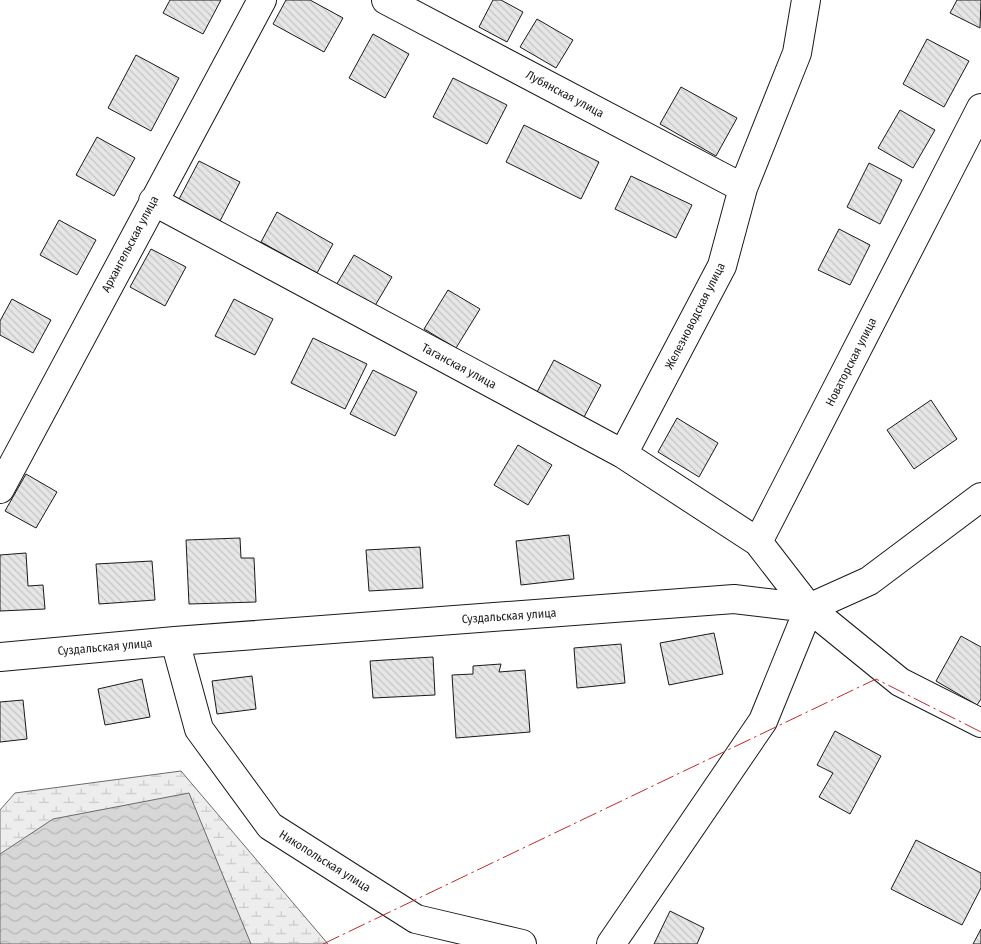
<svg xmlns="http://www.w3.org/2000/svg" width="981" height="944" viewBox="0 0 981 944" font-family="'Fira Sans Condensed',sans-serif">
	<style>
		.wetland { fill: url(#wetland-marsh); stroke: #6a6a6a }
		.water { fill: url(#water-waves); stroke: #6a6a6a }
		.building { fill: url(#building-back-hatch); stroke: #1a1a1a }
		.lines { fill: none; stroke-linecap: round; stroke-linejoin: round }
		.minor-casing { stroke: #1a1a1a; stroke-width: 30 }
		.minor { stroke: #fff; stroke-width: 28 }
		.power { stroke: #c62828; stroke-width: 1; stroke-dasharray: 18 4 2.5 4; stroke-linecap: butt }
		.labels { text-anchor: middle; stroke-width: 4; stroke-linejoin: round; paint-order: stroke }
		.street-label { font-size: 12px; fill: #1a1a1a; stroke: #fff }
	</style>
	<defs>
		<pattern id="wetland-marsh" width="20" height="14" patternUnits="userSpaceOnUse" patternTransform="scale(1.25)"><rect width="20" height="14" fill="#ededed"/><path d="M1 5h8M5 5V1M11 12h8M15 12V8" fill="none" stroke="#cbcbcb"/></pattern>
		<pattern id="water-waves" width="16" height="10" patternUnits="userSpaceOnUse" patternTransform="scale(1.25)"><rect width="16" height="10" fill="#d7d7d7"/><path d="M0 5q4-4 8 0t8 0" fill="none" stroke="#b8b8b8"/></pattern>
		<pattern id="building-back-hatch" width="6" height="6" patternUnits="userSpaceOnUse" patternTransform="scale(1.25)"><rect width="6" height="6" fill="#e6e6e6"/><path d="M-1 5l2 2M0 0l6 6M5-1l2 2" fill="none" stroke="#c5c5c5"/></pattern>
	</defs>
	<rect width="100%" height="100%" fill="#fff"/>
	<!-- wetland -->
	<path class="wetland" d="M181,771L328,944H0V810L15,793Z"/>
	<!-- water -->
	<path class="water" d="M189,793L251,944H0V854L53,819Z"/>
	<!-- building -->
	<path class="building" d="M170,0H221L203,34L163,13Z
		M286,0H310L343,18L324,52L273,24Z
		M493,0H501L523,12L507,42L479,27Z
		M957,0H981L980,28L950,13Z
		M537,19L573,40L556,68L520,47Z
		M373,34L409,54L385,98L349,78Z
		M927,39L969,61L944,107L903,84Z
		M136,55L179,78L151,131L108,108Z
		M453,78L507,105L487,144L433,117Z
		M681,87L737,118L716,156L660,124Z
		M900,110L935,130L913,168L878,148Z
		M524,125L599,162L581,199L506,162Z
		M97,137L135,158L114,196L76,175Z
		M199,161L240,182L220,221L179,199Z
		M869,163L902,180L880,224L847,207Z
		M631,176L692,205L676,238L615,209Z
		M277,212L333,244L317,273L261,242Z
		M59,220L96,240L77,275L40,255Z
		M839,229L870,245L850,285L818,270Z
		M151,249L186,267L165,306L130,287Z
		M354,255L392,277L373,309L335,287Z
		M448,290L480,309L456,348L424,329Z
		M12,299L51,320L33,353L0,335V321Z
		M234,299L273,319L255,355L215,336Z
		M313,338L367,364L345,409L291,383Z
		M554,360L601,385L584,417L537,392Z
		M373,370L417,392L395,436L350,414Z
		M931,400L957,439L914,469L887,430Z
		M677,418L718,443L699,477L658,452Z
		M518,445L552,465L528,505L494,485Z
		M26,474L57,492L36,528L5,511Z
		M569,535L574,579L521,585L516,541Z
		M240,538L241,558H254L256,602L189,604L186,540Z
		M420,547L423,588L369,591L366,550Z
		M26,553L28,586L43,585L45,609L0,611V555Z
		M152,561L155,600L99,604L96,564Z
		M714,633L723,674L669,685L660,643Z
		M961,636L981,647V699L977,705L936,681Z
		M621,644L625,683L577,688L574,648Z
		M433,657L435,695L373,698L370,661Z
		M501,664L499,672L525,670L530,732L456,738L452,675L473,674V666Z
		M252,676L256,709L217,714L212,681Z
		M142,679L150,717L105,725L98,689Z
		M23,700L27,739L0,742V702Z
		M835,731L881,756L850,814L819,797L833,773L817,765Z
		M916,840L981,873V888L962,925L891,889Z
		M670,911L704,928L697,944H654Z
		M981,929V944H973Z"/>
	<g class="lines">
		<defs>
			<path id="minor" d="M386,0L743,188
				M153,201L623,454L758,542
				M623,454L722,266L743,188L797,53L806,0
				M0,489L262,0
				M809,608L758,542L981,108
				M809,608L869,581L981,497
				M175,641L199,729L270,826L416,919L522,944
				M0,657L175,641L734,599L809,608L900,682L981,723
				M611,944L763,721L809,608"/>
		</defs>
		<!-- minor casing -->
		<use href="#minor" class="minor-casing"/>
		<!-- minor -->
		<use href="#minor" class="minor"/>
		<!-- power -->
		<path class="power" d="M323,944L876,679L981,732"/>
	</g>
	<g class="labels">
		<!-- street labels -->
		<g class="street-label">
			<text transform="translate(565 94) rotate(28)" y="4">Лубянская улица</text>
			<text transform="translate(130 244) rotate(-62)" y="4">Архангельская улица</text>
			<text transform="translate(695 316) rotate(-63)" y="4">Железноводская улица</text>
			<text transform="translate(851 362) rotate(-63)" y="4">Новаторская улица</text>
			<text transform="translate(459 366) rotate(28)" y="4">Таганская улица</text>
			<text transform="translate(509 616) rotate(-4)" y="4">Суздальская улица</text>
			<text transform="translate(105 647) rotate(-5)" y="4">Суздальская улица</text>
			<text transform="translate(325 861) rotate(32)" y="4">Никопольская улица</text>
		</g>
	</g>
</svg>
